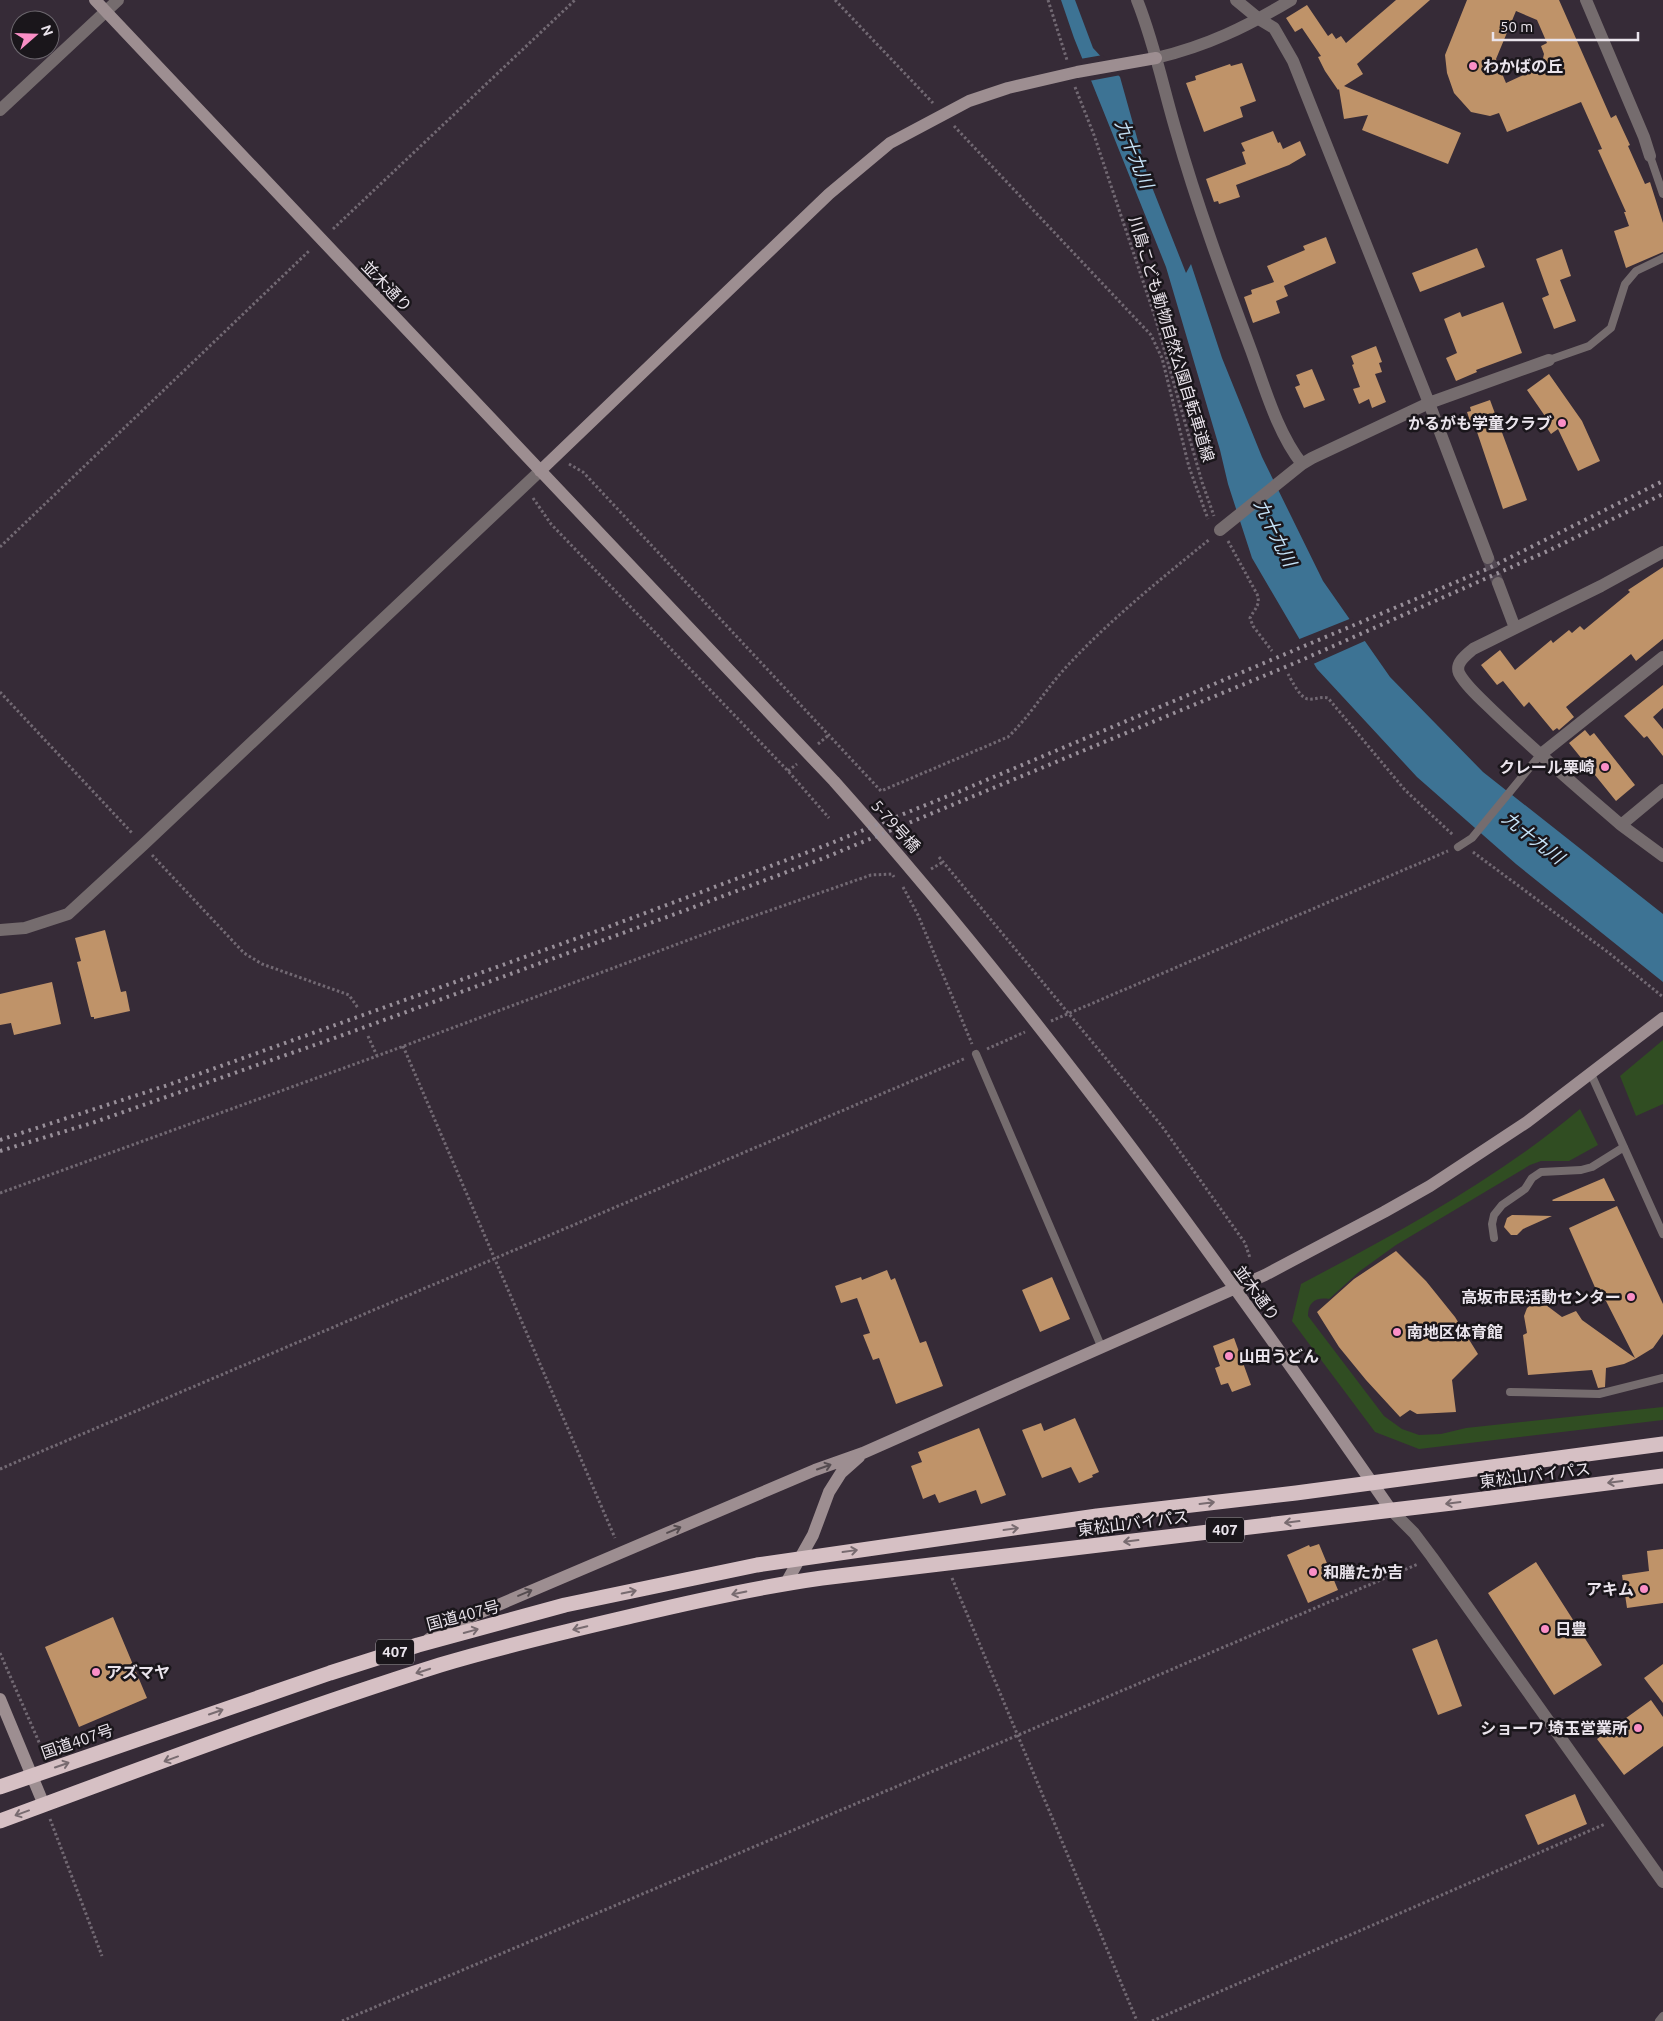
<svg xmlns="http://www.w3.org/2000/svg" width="1663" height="2021" viewBox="0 0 1663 2021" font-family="Ubuntu,'Noto Sans JP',sans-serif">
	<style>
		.green { fill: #304d22 }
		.water { fill: #3d7394 }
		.pier { fill: #362b37 }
		.building { fill: #bf9369; fill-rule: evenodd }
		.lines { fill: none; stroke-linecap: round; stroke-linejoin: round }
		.street-tunnel { stroke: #514752; stroke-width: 12; stroke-dasharray: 12 6; stroke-linecap: butt }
		.path { stroke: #726973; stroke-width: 3; stroke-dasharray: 2.5 2.5; stroke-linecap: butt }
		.lane { stroke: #756c6e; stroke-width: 8 }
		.street { stroke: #756c6e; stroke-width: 12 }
		.secondary { stroke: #9d8e91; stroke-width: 12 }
		.highway { stroke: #d6c0c4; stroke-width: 15 }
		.rail { stroke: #99909a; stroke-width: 4; stroke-dasharray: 2.5 5; stroke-linecap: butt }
		.oneway { stroke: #554c50 }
		.oneway2 { stroke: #786b70 }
		.poi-dot { fill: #fa8fc6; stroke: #1a161b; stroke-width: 2 }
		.labels { text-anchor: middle; stroke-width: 5; stroke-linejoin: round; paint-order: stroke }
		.shield { fill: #1a161b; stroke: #aca6ad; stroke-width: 1 }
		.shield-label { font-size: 15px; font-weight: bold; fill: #eae4ec }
		.poi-label { font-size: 16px; font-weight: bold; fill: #eae4ec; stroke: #1a161b; text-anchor: start }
		.street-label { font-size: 16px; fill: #eae4ec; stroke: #1a161b }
		.water-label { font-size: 18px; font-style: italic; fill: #c5e3f8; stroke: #1a161b }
	</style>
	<rect width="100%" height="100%" fill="#362b37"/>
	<!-- green -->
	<path class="green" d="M1663,1040V1104L1636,1116L1620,1076Z
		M1580,1109L1598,1145L1569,1161H1541L1530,1165L1396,1245L1360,1271L1329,1299C1316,1297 1308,1302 1308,1316L1384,1416L1402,1429L1419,1435L1441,1434L1466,1428L1663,1407V1420L1419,1449L1375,1432L1292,1321L1301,1284C1397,1233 1496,1180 1580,1109Z"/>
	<!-- water -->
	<path class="water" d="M1061,0H1075L1093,48L1120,77L1148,177L1186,273L1191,264L1222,358L1262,457L1323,581L1390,677L1483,772L1663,914V982L1516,864L1417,777L1317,669L1252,558L1228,484L1220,450L1166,267L1074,38Z"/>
	<!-- pier -->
	<path class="pier" d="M1103,55L1121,75L1089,81L1080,59Z
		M1352,618L1367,640L1311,665L1297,640Z"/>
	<!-- building -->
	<path class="building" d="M1396,0H1430L1357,64L1363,74L1344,86L1461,133L1448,164L1362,130L1368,115L1344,119L1339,89L1338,90L1325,71L1318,57L1321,56L1302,28L1295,32L1286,18L1307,5L1328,36L1332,33L1336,39L1341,36L1346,43Z
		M1467,0H1559L1611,118L1616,115L1630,145L1628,146L1645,184L1650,182L1663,223V252L1626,268L1614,231L1629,226L1624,212H1626L1598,150L1602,149L1581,102L1507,132L1499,113L1490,116L1471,112L1454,93L1447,73L1445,55ZM1516,11L1537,20L1547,43L1541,46L1544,54L1541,67L1506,83L1496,59Z
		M1242,63L1256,101L1240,107L1243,117L1204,132L1186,83L1196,80L1195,76L1230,64L1231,66Z
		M1273,131L1278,143L1280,142L1283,149L1300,141L1306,155L1289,165L1236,185L1240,197L1219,204L1218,201L1214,202L1206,179L1246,164L1242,152L1245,151L1241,143Z
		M1326,237L1336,263L1284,286L1288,296L1276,301L1280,313L1253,323L1244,297L1252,294L1251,290L1274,282L1267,266L1305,250L1303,246Z
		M1477,248L1485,267L1420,292L1412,273Z
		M1562,249L1571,276L1560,280L1576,321L1554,329L1542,298L1549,295L1536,259Z
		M1503,302L1522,353L1476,370L1477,372L1456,381L1446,358L1457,353L1444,319L1460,312L1462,317Z
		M1376,346L1382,362L1379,363L1382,372L1375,374L1386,402L1372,408L1369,399L1359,404L1353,389L1360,387L1352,365L1354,364L1351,356Z
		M1312,369L1325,400L1304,408L1295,387L1300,385L1296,375Z
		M1549,374L1582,421L1600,461L1578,471L1558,429L1551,434L1543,422L1547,419L1527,390Z
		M1490,400L1527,500L1503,509L1475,426L1472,427L1467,412L1471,411L1470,407Z
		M1663,567V639L1636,661L1631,654L1566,707L1574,717L1559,730L1557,728L1553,731L1529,702L1524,707L1503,681L1497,685L1481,665L1500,650L1515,670L1551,640L1553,643L1569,630L1572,633L1580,626L1584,630L1630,592L1628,590Z
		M1663,685V708L1653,717L1663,729V756L1647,736L1644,738L1624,716Z
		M1585,730L1590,736L1594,733L1635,785L1616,801L1569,743Z
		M105,930L121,992L126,991L130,1011L94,1019V1017H91L77,962L81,961L75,938Z
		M52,982L61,1024L14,1035L11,1023L0,1025V994Z
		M1604,1178L1615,1201H1553L1552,1200Z
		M1617,1206L1663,1304V1334L1653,1348L1635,1359L1624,1364L1606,1368L1605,1387L1598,1388L1592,1370L1528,1375L1523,1335L1527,1333L1524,1316L1527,1308L1534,1303L1546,1305L1562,1317L1576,1311L1582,1320L1635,1358L1606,1301L1597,1292L1569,1228Z
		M1512,1215L1552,1216L1523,1229L1517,1235H1511L1504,1227L1507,1218Z
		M1396,1251L1426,1281L1455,1317L1478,1354L1452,1380L1456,1412L1417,1414L1410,1410L1400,1417L1366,1380L1339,1347L1317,1312L1354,1279Z
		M887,1270L891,1280L895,1278L920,1343L926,1341L943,1386L896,1404L879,1358L873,1360L863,1335L870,1333L857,1298L841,1303L835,1286L861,1277L862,1280Z
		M1052,1277L1070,1319L1040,1332L1022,1290Z
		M1234,1338L1251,1385L1232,1392L1228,1383L1221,1385L1215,1368L1220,1366L1213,1346Z
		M1075,1418L1099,1472L1092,1475L1093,1477L1079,1483L1071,1467L1042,1478L1022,1430L1041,1423L1044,1431Z
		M979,1428L1006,1495L981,1504L976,1490L939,1503L935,1494L923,1499L911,1466L922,1462L918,1452Z
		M1319,1544L1338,1590L1308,1603L1287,1555L1309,1545L1310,1547Z
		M1663,1549V1603L1627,1608L1622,1575L1649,1571L1647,1551Z
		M1536,1562L1602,1665L1554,1695L1488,1593Z
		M113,1617L147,1698L79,1727L45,1647Z
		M1437,1639L1462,1706L1438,1715L1412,1649Z
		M1663,1664V1703L1644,1678Z
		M1651,1700L1663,1717V1746L1624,1775L1597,1739Z
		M1575,1794L1587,1824L1538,1845L1525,1815Z"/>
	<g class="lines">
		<!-- street-tunnel -->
		<path class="street-tunnel" d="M1488,558L1498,583"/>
		<!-- path -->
		<path class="path" d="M835,0L933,103
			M1048,0L1067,60
			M1075,87L1094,135L1155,317L1202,482L1214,516
			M954,126L1151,335L1162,358L1189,467L1208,519
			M333,229L575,0
			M569,464L583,472L881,791L1008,737C1031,715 1047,687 1069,664C1112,618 1162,578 1210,539
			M533,498L551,524L788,771L829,818
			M1228,541L1257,594C1261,605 1255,608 1250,618L1253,626L1272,651
			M0,547L310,250
			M1288,674C1292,681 1300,698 1308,699C1315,700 1321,696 1328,698L1405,790L1453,835
			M0,692L133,834
			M818,744L830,734
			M788,771L797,764
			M1473,852L1609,953L1663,997
			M152,855L244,953L262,964L349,995L358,1008
			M939,857L1161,1125L1245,1243L1250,1258
			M931,869L943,862
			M903,887L918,915L972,1044
			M1051,1021L1448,851
			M368,1036L377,1056
			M403,1046L615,1538
			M987,1049L1025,1032
			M0,1193L377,1056L734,923L871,875L892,874L894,877
			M0,1469L966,1058
			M952,1578L1137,2021
			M0,1653L42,1749
			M50,1819L102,1956
			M342,2021L1016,1736L1418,1564
			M1152,2021L1605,1824"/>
		<!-- lane -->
		<path class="lane" d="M1650,156L1663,194
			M1549,360L1589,346L1611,328L1625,284L1636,271L1663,258
			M1458,847L1472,838L1540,755
			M976,1054L1101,1346
			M1591,1074L1663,1234
			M1494,1238L1492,1224L1494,1215L1502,1205L1525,1189L1532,1178L1541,1172L1581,1170L1592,1167L1624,1147
			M1510,1392L1599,1394L1663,1378
			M1659,2021L1663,2016"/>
		<!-- street -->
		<path class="street" d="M1137,0C1154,42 1163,87 1176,131C1197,205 1224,278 1251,350C1265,388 1277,432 1302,464
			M1236,0L1259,19L1274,28L1293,61L1429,403L1488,558
			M1586,0L1644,137L1650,156
			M1156,58C1207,46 1246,27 1291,0
			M0,110L118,0
			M1220,530L1302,464L1312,458L1429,403L1549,360
			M1498,583L1515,628
			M1540,755L1663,657
			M1663,790L1621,825L1663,856
			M1621,825C1576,786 1530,747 1487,705C1478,696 1465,685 1459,673C1455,663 1466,655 1473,649L1601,586L1663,552
			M0,930L25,928L68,914L143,845L540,471
			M1391,1510L1414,1533L1432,1557L1663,1882"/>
		<!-- secondary -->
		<path class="secondary" d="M95,0L834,781C1038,1010 1217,1259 1391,1510
			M540,471L829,194L890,143L969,101L1008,88L1077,72L1156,58
			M786,1583L813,1535L829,1492L841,1473L859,1457
			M429,1639L456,1623L815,1470L863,1453L1265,1275L1384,1212L1430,1186L1527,1122L1663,1018
			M0,1699L44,1805"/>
		<!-- highway -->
		<path class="highway" d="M0,1787L330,1673L418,1645L565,1605L757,1565L1097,1516L1296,1493L1663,1444
			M0,1821C146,1767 291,1712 440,1665C503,1646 568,1631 632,1616C695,1601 758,1587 822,1578L1452,1503L1663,1476"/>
		<!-- rail -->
		<path class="rail" d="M0,1140L168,1085L600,930L824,846L958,792L1487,569L1663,481
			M0,1151L92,1123L343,1035L686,910L824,858L1295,663L1550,550L1663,494"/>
	</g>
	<!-- one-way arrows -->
	<defs><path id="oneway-shaft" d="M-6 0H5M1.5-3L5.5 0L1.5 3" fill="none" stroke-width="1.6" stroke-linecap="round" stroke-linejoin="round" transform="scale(1.25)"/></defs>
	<g class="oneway">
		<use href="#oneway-shaft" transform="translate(824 1467) rotate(-19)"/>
		<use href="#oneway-shaft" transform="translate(674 1530) rotate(-23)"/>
		<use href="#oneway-shaft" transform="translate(525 1593) rotate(-23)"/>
	</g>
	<g class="oneway2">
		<use href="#oneway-shaft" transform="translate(1615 1482) rotate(173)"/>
		<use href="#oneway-shaft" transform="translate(1207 1503) rotate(-7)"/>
		<use href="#oneway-shaft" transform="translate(1453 1503) rotate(173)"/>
		<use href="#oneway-shaft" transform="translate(1292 1522) rotate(173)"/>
		<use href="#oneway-shaft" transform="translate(1011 1529) rotate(-8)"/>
		<use href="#oneway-shaft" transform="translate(1131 1541) rotate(173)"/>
		<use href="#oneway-shaft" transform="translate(850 1551) rotate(-8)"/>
		<use href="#oneway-shaft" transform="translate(629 1592) rotate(-12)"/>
		<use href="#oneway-shaft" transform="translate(739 1593) rotate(168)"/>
		<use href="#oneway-shaft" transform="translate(580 1628) rotate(167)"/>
		<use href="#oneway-shaft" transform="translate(471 1631) rotate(-15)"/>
		<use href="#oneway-shaft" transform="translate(423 1671) rotate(162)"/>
		<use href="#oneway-shaft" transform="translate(216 1712) rotate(-19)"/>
		<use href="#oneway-shaft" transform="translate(171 1759) rotate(160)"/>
		<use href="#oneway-shaft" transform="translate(62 1765) rotate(-19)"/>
		<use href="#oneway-shaft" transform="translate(22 1813) rotate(160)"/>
	</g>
	<!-- markers -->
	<g class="poi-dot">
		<circle cx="1473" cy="66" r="5"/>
		<circle cx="1562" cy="423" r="5"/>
		<circle cx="1605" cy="767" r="5"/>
		<circle cx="1631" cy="1297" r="5"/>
		<circle cx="1397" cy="1332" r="5"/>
		<circle cx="1229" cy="1356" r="5"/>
		<circle cx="1313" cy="1572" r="5"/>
		<circle cx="1644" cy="1589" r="5"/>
		<circle cx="1545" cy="1629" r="5"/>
		<circle cx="96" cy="1672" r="5"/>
		<circle cx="1638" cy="1728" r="5"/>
	</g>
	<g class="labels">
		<!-- shield labels -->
		<g class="shield">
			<rect x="1206" y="1517.5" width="38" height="25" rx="4"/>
			<rect x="376" y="1639.5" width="38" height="25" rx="4"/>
		</g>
		<g class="shield-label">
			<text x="1225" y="1535">407</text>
			<text x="395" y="1657">407</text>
		</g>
		<!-- poi labels -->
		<g class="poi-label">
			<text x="1483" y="72">わかばの丘</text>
			<text x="1552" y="429" text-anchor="end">かるがも学童クラブ</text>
			<text x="1595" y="773" text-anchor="end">クレール栗崎</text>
			<text x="1621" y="1303" text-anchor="end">高坂市民活動センター</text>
			<text x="1407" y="1338">南地区体育館</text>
			<text x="1239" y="1362">山田うどん</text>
			<text x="1323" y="1578">和膳たか吉</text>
			<text x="1634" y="1595" text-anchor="end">アキム</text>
			<text x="1555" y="1635">日豊</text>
			<text x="106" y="1678">アズマヤ</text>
			<text x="1628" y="1734" text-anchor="end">ショーワ 埼玉営業所</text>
		</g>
		<!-- street labels -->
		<g class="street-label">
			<text transform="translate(387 286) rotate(46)" y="6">並木通り</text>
			<text transform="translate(1172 339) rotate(73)" y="6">川島こども動物自然公園自転車道線</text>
			<text transform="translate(896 826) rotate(48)" y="6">5-79号橋</text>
			<text transform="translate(1257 1293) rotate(54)" y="6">並木通り</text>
			<text transform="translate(1535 1475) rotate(-7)" y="6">東松山バイパス</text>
			<text transform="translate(1133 1523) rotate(-7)" y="6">東松山バイパス</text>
			<text transform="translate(463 1615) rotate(-15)" y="6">国道407号</text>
			<text transform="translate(77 1741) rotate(-19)" y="6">国道407号</text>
		</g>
		<!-- water labels -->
		<g class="water-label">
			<text transform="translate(1134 154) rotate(68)" y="6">九十九川</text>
			<text transform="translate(1275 533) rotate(64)" y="6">九十九川</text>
			<text transform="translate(1533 838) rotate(38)" y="6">九十九川</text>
		</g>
	</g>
	<!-- north arrow -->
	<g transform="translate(35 35) rotate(70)"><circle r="24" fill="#1a161b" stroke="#6d686f"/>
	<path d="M0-4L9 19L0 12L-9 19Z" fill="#fa8fc6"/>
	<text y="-8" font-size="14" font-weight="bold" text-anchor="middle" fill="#eae4ec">N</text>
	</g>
	<!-- scale -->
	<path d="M1493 32v8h145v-8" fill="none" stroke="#eae4ec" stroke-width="2.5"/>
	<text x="1500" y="32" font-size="15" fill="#eae4ec" stroke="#1a161b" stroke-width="4" paint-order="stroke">50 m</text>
</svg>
